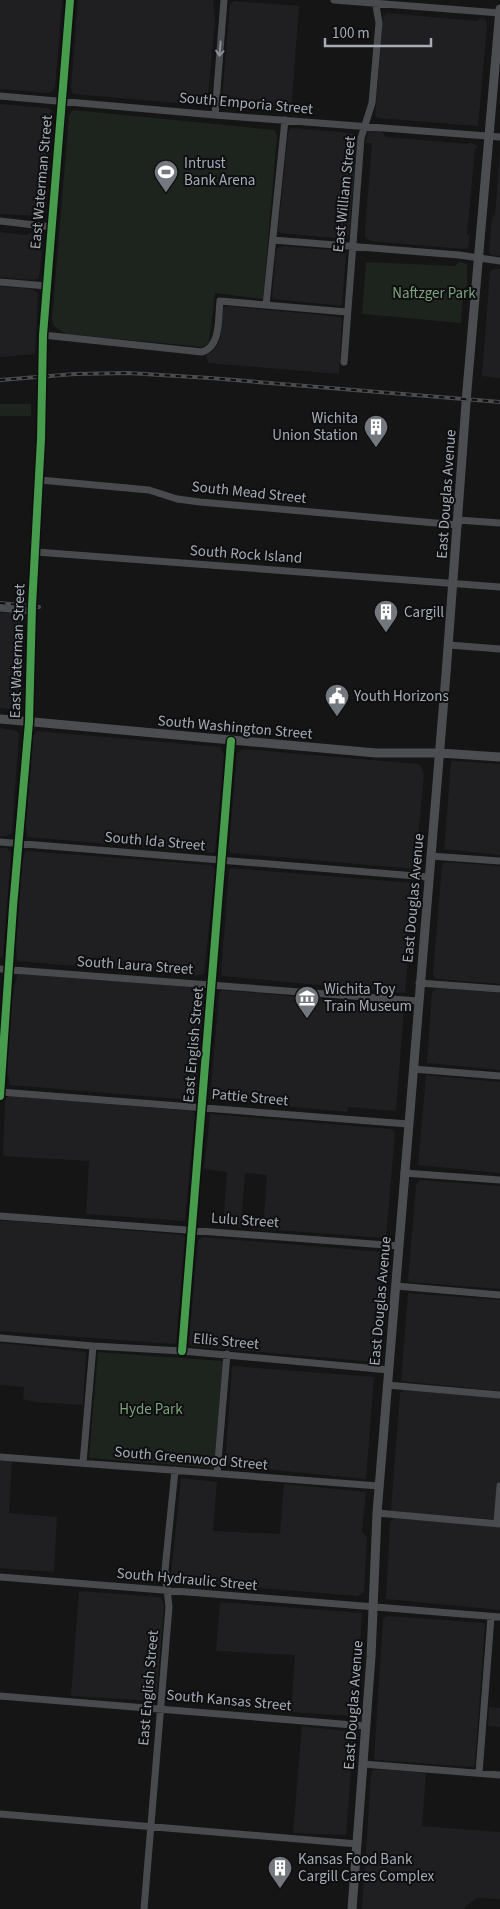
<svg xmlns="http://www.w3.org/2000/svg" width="500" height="1909" viewBox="0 0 500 1909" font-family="'Source Sans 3',sans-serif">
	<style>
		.built { fill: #1f1f21 }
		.green { fill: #1d231d }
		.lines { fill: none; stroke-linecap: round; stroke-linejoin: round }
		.minor-tunnel { stroke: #323335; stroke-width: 7; stroke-dasharray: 7 3.5; stroke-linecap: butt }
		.minor { stroke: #494a4e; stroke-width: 7 }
		.major { stroke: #4b4d50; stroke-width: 9 }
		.rail-casing { stroke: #494b4d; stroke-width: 4 }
		.rail { stroke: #0f0f11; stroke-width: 2; stroke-dasharray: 5.5; stroke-linecap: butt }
		.cycleway-casing { stroke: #0f0f11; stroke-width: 11 }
		.cycleway { stroke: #469c4c; stroke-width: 8 }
		.oneway { stroke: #898f97 }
		.labels { text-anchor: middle; stroke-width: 4; stroke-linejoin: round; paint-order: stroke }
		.street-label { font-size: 15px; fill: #a5acb6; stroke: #0f0f11 }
		.poi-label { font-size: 15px; fill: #a5acb6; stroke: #0f0f11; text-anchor: start }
		.park-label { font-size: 15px; fill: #7da27c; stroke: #0f0f11 }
	</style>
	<rect width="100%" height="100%" fill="#151515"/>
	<!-- built -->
	<path class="built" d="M0,0H62L55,88L52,92L47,93L0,89Z
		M78,0H213L215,22L207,103L200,105L73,94L71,87Z
		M234,1L299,6L291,112L223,106L222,99L230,5Z
		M387,13L477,21L481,18L486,20L487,26L478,126L378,118L375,116L383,16Z
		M0,104L47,108L52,110L45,212L41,216L0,214Z
		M294,128L351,133L355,135L357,142L349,235L345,239L280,233L278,231L288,133L290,129Z
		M371,130L381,131L386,137L469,144V142L476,145L478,148L475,149L467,234L470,236L468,248L463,249L370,241L365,237V229L372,145L371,143H367L366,141L368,132Z
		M500,151V255L498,256L490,255L489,251L492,218L495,215Z
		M0,232L25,235L36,232L41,234L43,239L39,278L33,280L0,277Z
		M284,246L341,251L346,254L342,306L273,299L272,297L276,252L278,248Z
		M494,269H500V378L482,376L490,271Z
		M0,286L32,289L38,293L35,354L0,357Z
		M227,306L341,317L342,320L339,374L208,363L206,355L212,352L217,346L220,339L223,310L224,307Z
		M0,612L21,614L19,699L17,705L9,709L0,708Z
		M0,728L13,730L17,731L19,734L12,833L7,836H0Z
		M37,731L221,747L224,755L215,852L212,853L27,837L26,824L33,736Z
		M242,749L418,764L421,766L424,774L415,869L231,853L229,847L237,754Z
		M452,761L500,764V855L444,849L451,763Z
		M0,848H7L11,853L3,955L0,959Z
		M27,851L211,865L213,867L215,871L204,974L196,976L17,961L16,947L22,864L25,852Z
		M446,862L500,866V984L437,979L434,977L433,973L442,865Z
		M231,868L414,883L405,993L222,976L221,974L229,870Z
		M22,973L201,988L204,990L205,992L195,1099L192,1100L10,1085L7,1070L13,991L18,974Z
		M436,988L500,993V1070L427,1063L432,992Z
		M223,990L400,1006L403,1007L404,1010L396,1110L394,1111L348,1107L347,1112L210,1099L219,994L220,991Z
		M426,1075L500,1082V1173L418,1165Z
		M10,1096L192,1111L195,1113L185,1221L86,1214L89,1161L3,1156L5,1101L7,1097Z
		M210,1114L392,1129L395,1133L386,1238L263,1229L267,1175L245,1173L241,1227L223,1226L227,1172L204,1169Z
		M420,1180L500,1186V1289L409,1282L408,1280L416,1185Z
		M3,1220L184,1235L185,1238L176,1343L172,1344L0,1331V1221Z
		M203,1237L383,1252L385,1254L376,1358L375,1362L190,1346L189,1342L198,1240Z
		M408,1293L500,1300V1391L401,1381Z
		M0,1343L86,1352L83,1405L35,1402L23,1399L24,1387L0,1385Z
		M232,1366L374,1377L366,1479L225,1465Z
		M404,1390L500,1398V1520L392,1511L391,1509L400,1393Z
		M0,1460L12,1461L9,1513L57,1517L54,1572L0,1568Z
		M181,1478L217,1482L213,1531L280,1534L284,1484L366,1492L362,1532L367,1537L364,1592L358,1596L175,1581L171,1575Z
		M394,1518L500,1527V1610L386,1599L390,1522Z
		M79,1591L160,1597L162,1599L164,1606L156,1701L71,1696Z
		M220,1602L362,1613L356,1713L353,1716L291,1712L295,1655L216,1651Z
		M388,1616L484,1623L485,1626L475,1764L473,1767L376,1760L374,1759L383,1618Z
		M489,1707L500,1708V1727L488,1726Z
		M302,1726L354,1732L346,1835L293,1833Z
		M378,1769L426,1773L422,1826L500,1832V1899L477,1898L465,1907V1909H362L371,1775L372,1771Z"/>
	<!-- green -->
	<path class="green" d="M74,110L275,130L277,136L263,299L215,293L209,342L203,347L66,334L54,326L52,319L69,116L72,111Z
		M460,261L467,265V286L463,290L461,323L362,314L366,262L455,266Z
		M0,404H31V416H0Z
		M98,1352L223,1361L214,1468L89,1458Z"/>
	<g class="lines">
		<!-- minor-tunnel -->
		<path class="minor-tunnel" d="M42,417L43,366"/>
		<!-- minor -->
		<path class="minor" d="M334,0L500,13
			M0,96L215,115L500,137
			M215,115L224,0
			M0,221L52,227
			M273,240L459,255L500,261
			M0,282L47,286
			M266,305L285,120
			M43,335L202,352C221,347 218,318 220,301L347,312
			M344,362L361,138L372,103L379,23L375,0
			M43,366V335L70,0
			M40,480L149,490L177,499L200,502L458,525
			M458,520L500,523
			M36,552L500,587
			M0,608L32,611
			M449,645L500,649
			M0,842L428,877
			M430,856L500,861
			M0,969L418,1001
			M419,983L500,989
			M413,1069L500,1076
			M0,1092L408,1124
			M0,1096L13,907L29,722L32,606L42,417
			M404,1173L500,1180
			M0,1216L399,1246
			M396,1286L500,1295
			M0,1338L93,1346L182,1351L389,1370
			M182,1351L231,741
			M387,1385L500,1395
			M0,1457L379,1486
			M83,1463L93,1346
			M217,1473L227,1354
			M377,1513L500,1524
			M497,1523L500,1486
			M0,1577L500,1617
			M0,1696L365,1726
			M363,1764L500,1775
			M479,1773L491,1617
			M0,1814L357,1844
			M144,1909L169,1607L165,1570L175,1470"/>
		<!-- major -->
		<path class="major" d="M0,719L376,753H440L500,757
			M352,1909L371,1657L377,1513L446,674L467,390L500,9"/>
		<defs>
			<path id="rail" d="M0,380L75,374L128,373L210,378L500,402
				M0,603L39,607"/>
		</defs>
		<!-- rail casing -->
		<use href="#rail" class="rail-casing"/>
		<!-- rail -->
		<use href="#rail" class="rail"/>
		<defs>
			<path id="cycleway" d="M0,1096L13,907L29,722L32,606L41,439L43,335L70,0
				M182,1351L231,741"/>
		</defs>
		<!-- cycleway casing -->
		<use href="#cycleway" class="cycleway-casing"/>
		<!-- cycleway -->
		<use href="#cycleway" class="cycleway"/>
	</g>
	<!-- one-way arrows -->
	<defs><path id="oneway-shaft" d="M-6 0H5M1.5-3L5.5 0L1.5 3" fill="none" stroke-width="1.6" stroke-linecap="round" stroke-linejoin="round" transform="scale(1.25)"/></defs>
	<use class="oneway" href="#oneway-shaft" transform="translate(220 49) rotate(95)"/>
	<!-- icons -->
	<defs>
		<symbol id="stadium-pin" viewBox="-11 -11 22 30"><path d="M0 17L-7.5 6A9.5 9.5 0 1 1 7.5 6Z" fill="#73777e" stroke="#0f0f11"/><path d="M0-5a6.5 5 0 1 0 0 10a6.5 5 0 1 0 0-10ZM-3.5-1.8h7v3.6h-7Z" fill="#fff"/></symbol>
		<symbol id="building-pin" viewBox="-11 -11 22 30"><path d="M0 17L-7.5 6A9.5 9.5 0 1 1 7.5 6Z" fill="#73777e" stroke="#0f0f11"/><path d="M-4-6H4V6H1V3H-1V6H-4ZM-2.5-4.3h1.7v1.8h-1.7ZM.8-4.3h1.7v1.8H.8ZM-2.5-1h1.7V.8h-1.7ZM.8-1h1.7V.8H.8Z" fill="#fff"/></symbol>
		<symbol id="civic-pin" viewBox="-11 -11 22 30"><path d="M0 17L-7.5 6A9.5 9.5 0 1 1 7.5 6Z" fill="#73777e" stroke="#0f0f11"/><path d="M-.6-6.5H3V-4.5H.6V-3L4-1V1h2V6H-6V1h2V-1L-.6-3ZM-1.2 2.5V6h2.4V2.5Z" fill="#fff"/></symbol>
		<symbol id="museum-pin" viewBox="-11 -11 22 30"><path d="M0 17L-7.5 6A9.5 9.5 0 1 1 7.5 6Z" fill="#73777e" stroke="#0f0f11"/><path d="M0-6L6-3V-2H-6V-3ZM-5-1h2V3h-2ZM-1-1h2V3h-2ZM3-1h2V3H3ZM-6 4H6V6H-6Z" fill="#fff"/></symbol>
	</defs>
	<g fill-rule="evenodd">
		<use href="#stadium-pin" x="152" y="158" width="28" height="38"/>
		<use href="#building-pin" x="362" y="413" width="28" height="38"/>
		<use href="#building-pin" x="372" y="598" width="28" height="38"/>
		<use href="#civic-pin" x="323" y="682" width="28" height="38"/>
		<use href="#museum-pin" x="293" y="984" width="28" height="38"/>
		<use href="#building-pin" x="266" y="1854" width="28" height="38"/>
	</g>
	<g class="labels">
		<!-- street labels -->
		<g class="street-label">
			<text transform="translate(246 103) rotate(5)" y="5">South Emporia Street</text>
			<text transform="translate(41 182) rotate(-85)" y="5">East Waterman Street</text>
			<text transform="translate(344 194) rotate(-84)" y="5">East William Street</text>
			<text transform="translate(249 492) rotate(6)" y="5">South Mead Street</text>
			<text transform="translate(446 494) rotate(-86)" y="5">East Douglas Avenue</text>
			<text transform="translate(246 554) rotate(4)" y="5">South Rock Island</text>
			<text transform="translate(17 651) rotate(-88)" y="5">East Waterman Street</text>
			<text transform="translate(235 727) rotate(5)" y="5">South Washington Street</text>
			<text transform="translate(155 841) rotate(5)" y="5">South Ida Street</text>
			<text transform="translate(413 898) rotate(-85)" y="5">East Douglas Avenue</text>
			<text transform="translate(135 965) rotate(4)" y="5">South Laura Street</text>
			<text transform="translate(193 1045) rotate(-85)" y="5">East English Street</text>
			<text transform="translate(250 1097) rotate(5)" y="5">Pattie Street</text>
			<text transform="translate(245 1220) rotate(4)" y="5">Lulu Street</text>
			<text transform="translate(380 1301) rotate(-85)" y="5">East Douglas Avenue</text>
			<text transform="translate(226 1341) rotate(5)" y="5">Ellis Street</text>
			<text transform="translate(191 1458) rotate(5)" y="5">South Greenwood Street</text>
			<text transform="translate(187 1579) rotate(5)" y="5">South Hydraulic Street</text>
			<text transform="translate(148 1688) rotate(-85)" y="5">East English Street</text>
			<text transform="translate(229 1700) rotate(5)" y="5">South Kansas Street</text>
			<text transform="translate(353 1705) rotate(-86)" y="5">East Douglas Avenue</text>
		</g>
		<!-- poi labels -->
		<g class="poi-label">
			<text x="184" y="168">Intrust<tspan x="184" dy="17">Bank Arena</tspan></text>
			<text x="358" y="423" text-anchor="end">Wichita<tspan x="358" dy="17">Union Station</tspan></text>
			<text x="404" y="617">Cargill</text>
			<text x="354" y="701">Youth Horizons</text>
			<text x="324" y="994">Wichita Toy<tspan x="324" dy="17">Train Museum</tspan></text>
			<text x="298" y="1864">Kansas Food Bank<tspan x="298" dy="17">Cargill Cares Complex</tspan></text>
		</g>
		<!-- park labels -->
		<g class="park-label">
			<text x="434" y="298">Naftzger Park</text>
			<text x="151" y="1414">Hyde Park</text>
		</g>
	</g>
	<!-- scale -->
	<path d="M325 38v8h106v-8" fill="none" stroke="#a5acb6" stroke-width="2.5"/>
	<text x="332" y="38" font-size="15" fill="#a5acb6" stroke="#0f0f11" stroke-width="4" paint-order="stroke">100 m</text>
</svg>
